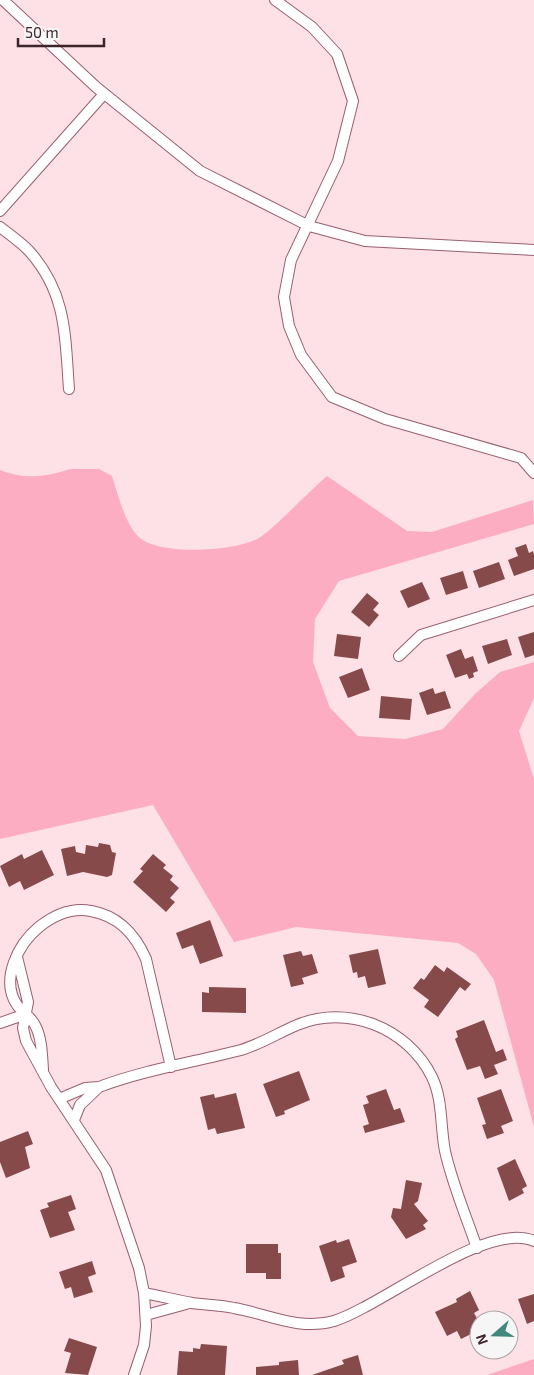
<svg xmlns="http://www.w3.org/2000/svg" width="534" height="1375" viewBox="0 0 534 1375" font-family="'Exo 2',sans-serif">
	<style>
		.green { fill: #fcadc2 }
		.building { fill: #854a49 }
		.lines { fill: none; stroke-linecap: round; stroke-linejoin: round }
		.street-casing { stroke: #995e6f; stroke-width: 12 }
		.street { stroke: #fff; stroke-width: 10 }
	</style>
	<rect width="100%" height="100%" fill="#fde1e7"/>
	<!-- green -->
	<path class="green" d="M70,469H99L112,476C118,494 125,525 140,538C161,556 241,552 262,536C285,518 305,495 327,476L407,531L432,532L533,500L534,524L339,581L315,619L313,662L330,708L358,736L405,739L443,729L475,694L500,672L534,662V698L519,731L534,779V1127L494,980L476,954L458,943L296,927L234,942L153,805L0,839V470C23,480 47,477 70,469Z
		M534,1359V1375H487Z"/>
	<!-- building -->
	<path class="building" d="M526,544L529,553L533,551L534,555V569L514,576L508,560L518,556L515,548Z
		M499,562L505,579L479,588L473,571Z
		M463,571L468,588L446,595L440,578Z
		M422,582L430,599L408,608L400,591Z
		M367,593L379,603L373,610L379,615L369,627L351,612Z
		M534,632V655L525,658L518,637Z
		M337,634L361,637L358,659L334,656Z
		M507,639L512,655L488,664L482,646Z
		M461,649L465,659L473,656L478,671L473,673L474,677L469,679L467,674L455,678L446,655Z
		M362,668L370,690L348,698L339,677Z
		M433,688L435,694L445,691L451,708L427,715L419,693Z
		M381,696L412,699L410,720L379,718Z
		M99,843L110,845L112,852L116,853L112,875L107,877L83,872L67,876L61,849L75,846L76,852L85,854L86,845L98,847Z
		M42,850L54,875L24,890L20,881L9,887L0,866L22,854L24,859Z
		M153,854L166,865L163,868L173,876L170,880L179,888L170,898L175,902L166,912L133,882L143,871L140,869Z
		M210,920L223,956L200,964L193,945L182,949L176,933Z
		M378,949L386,984L368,988L365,976L358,978L357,972L353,973L349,955Z
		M301,951L303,956L312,954L318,973L302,978L304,984L291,987L283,955Z
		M435,965L444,972L447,967L471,984L465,991L460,987L438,1017L424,1007L429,1000L413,988L421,978L424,980Z
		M209,987L246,988V1013L202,1012V992L209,993Z
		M484,1020L496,1052L503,1049L507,1060L494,1065L498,1074L485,1079L480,1066L467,1070L455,1039L458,1037L456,1031Z
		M299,1071L310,1100L284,1111L285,1114L276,1117L263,1084Z
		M386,1089L394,1110L400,1108L405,1122L365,1133L363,1126L369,1124L363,1105L369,1103L366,1096Z
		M501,1089L513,1121L501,1126L504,1133L487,1139L482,1125L486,1124L477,1098Z
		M236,1093L245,1128L217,1134L215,1128L208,1130L200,1097L214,1094L215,1098Z
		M28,1131L33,1144L25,1147L30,1168L6,1178L0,1162V1142Z
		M515,1159L527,1186L522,1189L524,1193L509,1201L497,1168Z
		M406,1180L422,1183L418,1201L414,1204L428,1221L423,1225L426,1229L406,1239L391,1217L393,1208L401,1209Z
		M71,1195L76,1209L68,1212L75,1230L50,1238L40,1210L49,1207L47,1203Z
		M349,1239L357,1262L342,1267L345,1277L331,1282L319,1246L336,1240L337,1243Z
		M246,1244H278V1253H281V1279H266V1273H246Z
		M92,1261L96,1274L88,1277L93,1292L74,1298L71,1287L65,1289L59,1272Z
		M470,1291L479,1310L474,1313L479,1322V1330L461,1339L457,1331L447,1336L435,1312L457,1302L456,1299Z
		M534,1294V1321L527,1324L518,1299Z
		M69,1338L97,1347L88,1375L65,1373L71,1353L64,1351Z
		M201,1344L227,1346L225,1375H177L179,1351L193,1352V1348L200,1349Z
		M358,1355L363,1375H312L344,1364L342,1360Z
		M298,1360L299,1375H256V1367L279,1365V1362Z"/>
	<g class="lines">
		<defs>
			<path id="street" d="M3,0L96,87L200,171L309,226L365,241L534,250
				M275,0L312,27L337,54L353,101L338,161L291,260L284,297L289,326L301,355L332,397L385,419L521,458L534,473
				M0,211L104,94
				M0,227C10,235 22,243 30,252C67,294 65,336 69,389
				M399,656L421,635L534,600
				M17,957L28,1002L23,1028L26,1041L51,1087L106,1170L139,1268L144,1293L146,1326L144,1345L134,1375
				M0,1023L26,1014
				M43,1070C42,1055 42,1038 35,1025C31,1017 22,1012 17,1005C0,980 18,944 39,927C54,915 71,907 91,911C119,916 135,934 146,959L171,1067
				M59,1099L85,1088L99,1087C144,1070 194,1062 241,1050C261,1044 278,1033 297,1025C347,1004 407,1027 432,1077C443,1100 440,1125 445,1151C452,1183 466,1216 477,1248
				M74,1120L80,1105L99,1087
				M144,1293C160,1296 176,1300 192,1303C206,1305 220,1305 234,1308C268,1314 299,1331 334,1321C382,1306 487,1220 534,1241
				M146,1315L186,1304"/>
		</defs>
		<!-- street casing -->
		<use href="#street" class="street-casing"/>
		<!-- street -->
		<use href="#street" class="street"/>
	</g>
	<!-- north arrow -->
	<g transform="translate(494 1335) rotate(250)"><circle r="24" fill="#f6f6f6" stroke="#aca2a4"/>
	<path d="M0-4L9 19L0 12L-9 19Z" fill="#42877c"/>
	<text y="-8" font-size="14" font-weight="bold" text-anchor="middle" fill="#3d232a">N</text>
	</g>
	<!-- scale -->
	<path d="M18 38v8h86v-8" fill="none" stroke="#3d232a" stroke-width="2.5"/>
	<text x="25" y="38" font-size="15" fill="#3d232a" stroke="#f6f6f6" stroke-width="4" paint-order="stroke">50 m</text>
</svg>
